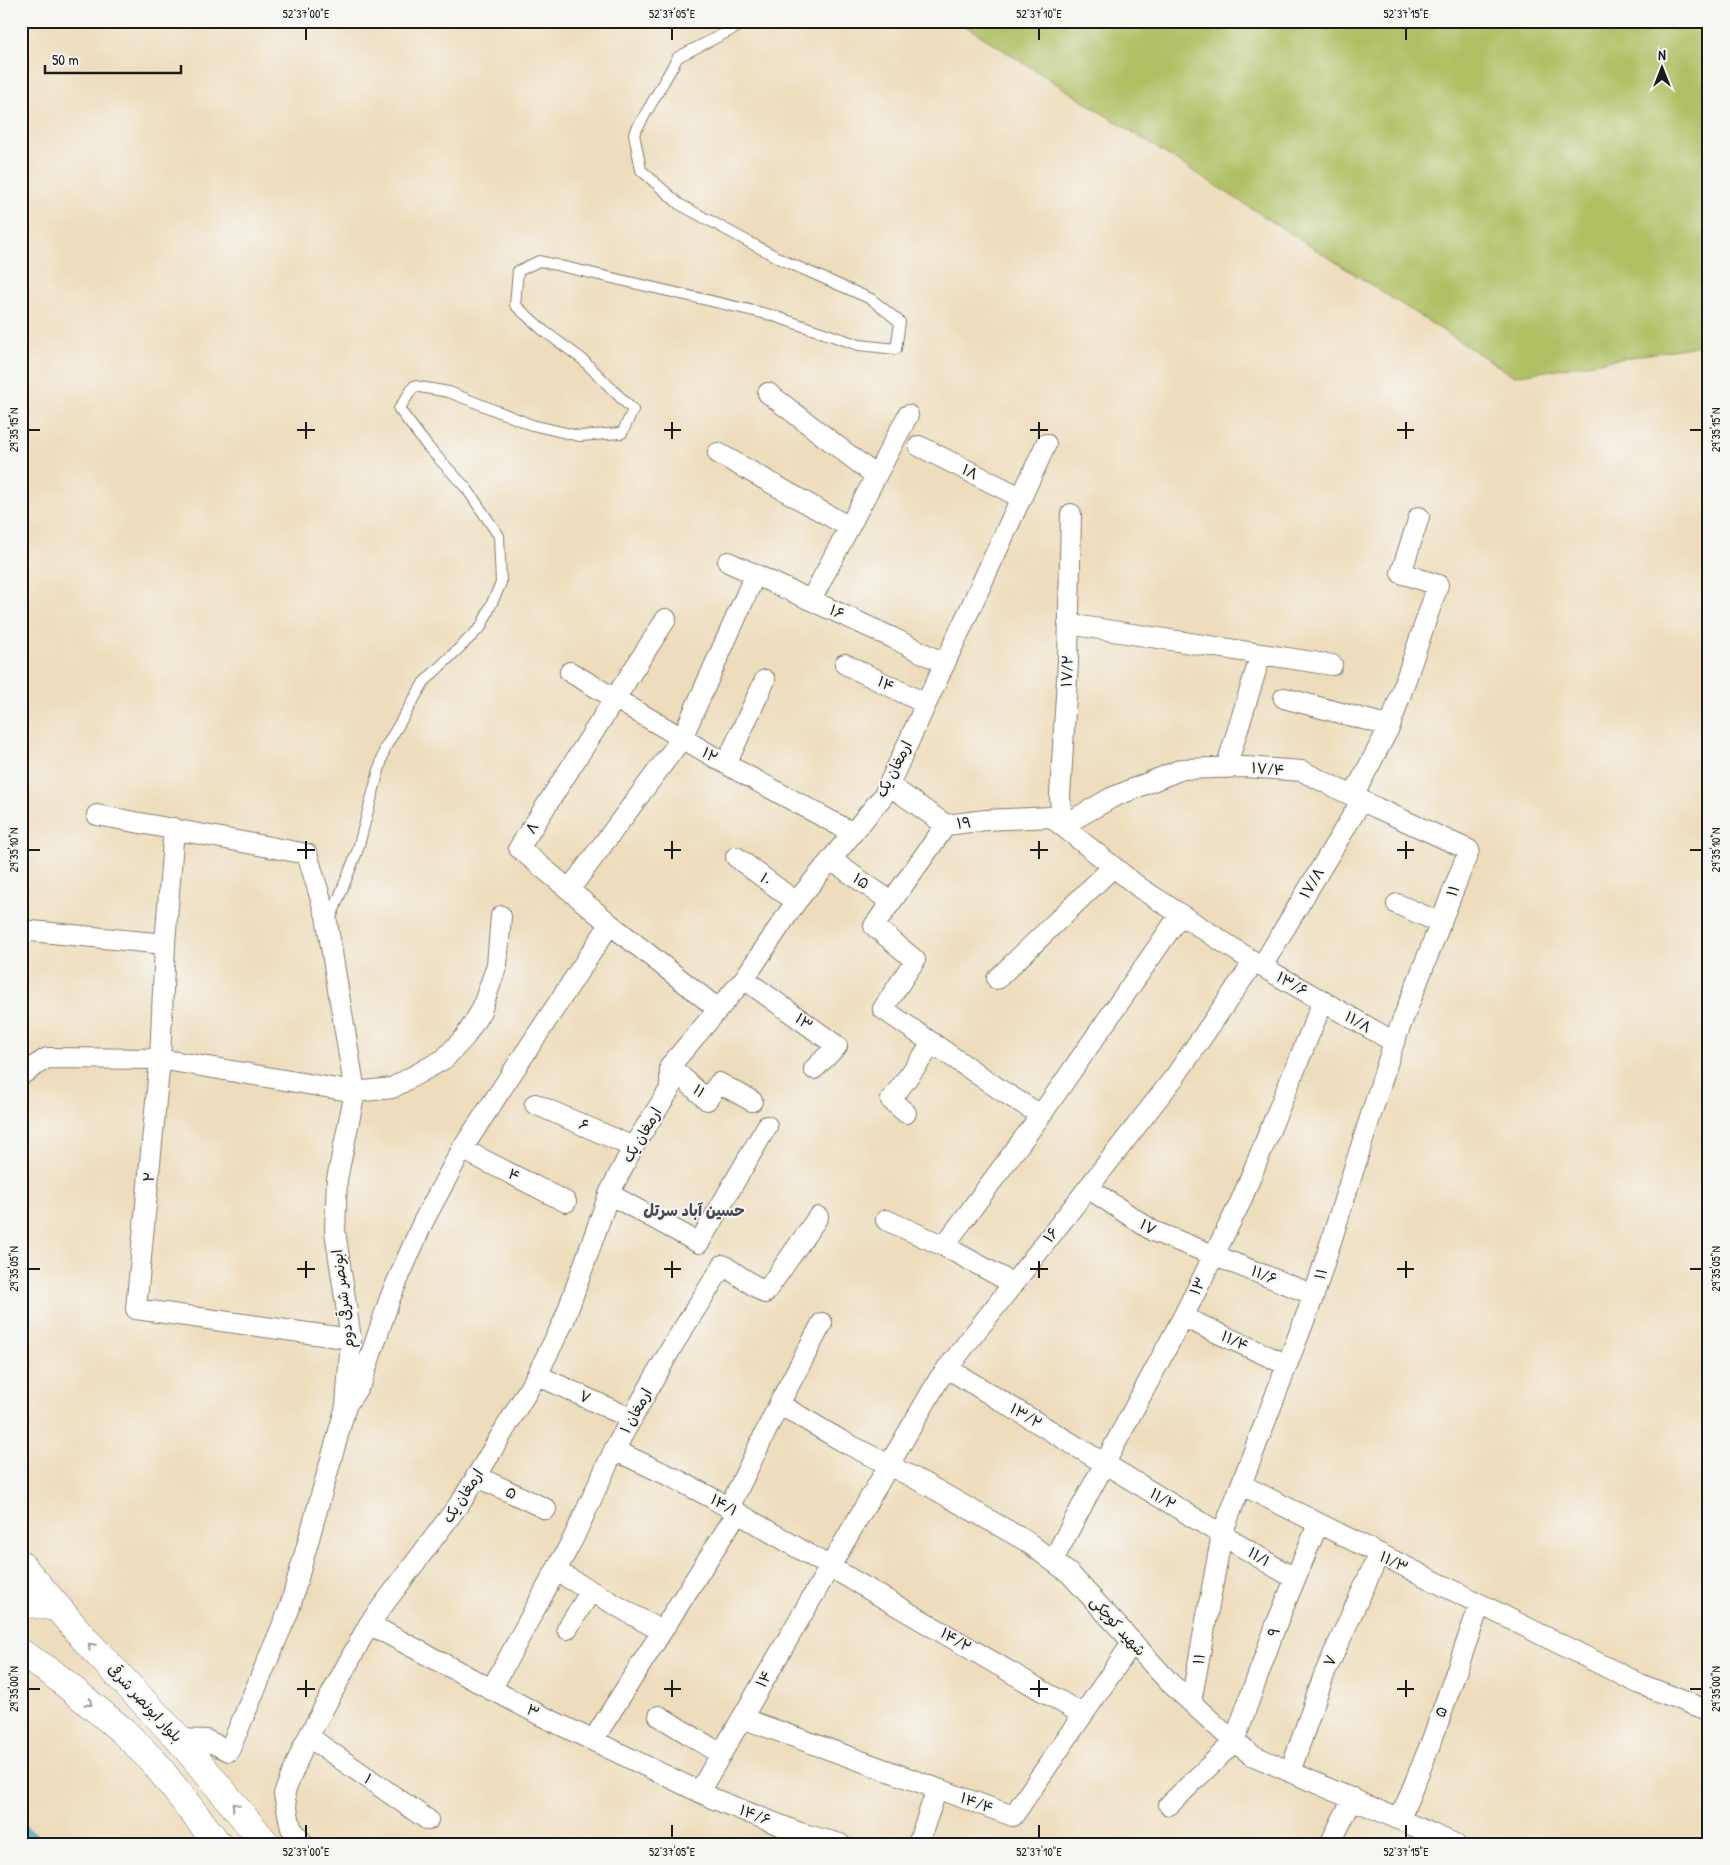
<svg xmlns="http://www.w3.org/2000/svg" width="1730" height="1865" viewBox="0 0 1730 1865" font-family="'Patrick Hand','Playpen Sans Arabic',sans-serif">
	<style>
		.green { fill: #afc063; stroke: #666e40 }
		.water { fill: #59c2d5; stroke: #3a6f78 }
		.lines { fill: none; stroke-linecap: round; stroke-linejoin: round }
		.service-casing { stroke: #857c6c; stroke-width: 12 }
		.minor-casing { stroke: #857c6c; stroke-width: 22 }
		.trunk-casing { stroke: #857c6c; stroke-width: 29 }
		.service { stroke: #fff; stroke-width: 10 }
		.minor { stroke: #fff; stroke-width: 20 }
		.trunk { stroke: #fff; stroke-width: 28 }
		.oneway { stroke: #999 }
		.ticks { fill: none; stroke: #1c1c1c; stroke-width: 2 }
		.labels { text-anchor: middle; stroke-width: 4; stroke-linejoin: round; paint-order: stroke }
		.street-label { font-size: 15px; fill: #1c1c1c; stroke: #f6f6f2 }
		.neighbourhood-label { font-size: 16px; font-weight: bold; fill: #4c4a59; stroke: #f6f6f2 }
		.neatline { fill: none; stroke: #1c1c1c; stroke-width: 2 }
		.ticks-label { font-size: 12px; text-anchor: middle; fill: #1c1c1c }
	</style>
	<rect width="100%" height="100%" fill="#f6f6f2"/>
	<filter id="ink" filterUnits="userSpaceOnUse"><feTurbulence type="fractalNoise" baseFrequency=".02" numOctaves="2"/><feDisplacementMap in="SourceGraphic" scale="10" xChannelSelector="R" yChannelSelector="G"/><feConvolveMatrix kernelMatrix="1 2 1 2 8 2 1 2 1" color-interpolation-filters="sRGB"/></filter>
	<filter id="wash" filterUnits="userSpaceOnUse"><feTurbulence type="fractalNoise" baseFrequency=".0096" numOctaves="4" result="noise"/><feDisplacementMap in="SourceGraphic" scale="20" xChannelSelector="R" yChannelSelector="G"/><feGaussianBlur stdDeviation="1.12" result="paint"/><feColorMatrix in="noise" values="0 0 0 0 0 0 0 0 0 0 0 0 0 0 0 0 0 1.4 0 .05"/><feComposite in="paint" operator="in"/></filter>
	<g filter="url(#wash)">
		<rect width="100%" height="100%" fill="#eeddbc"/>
		<!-- green -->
		<path class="green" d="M958,21H1709V344L1514,376Z"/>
		<!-- water -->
		<path class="water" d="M21,1823L47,1844H21Z"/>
	</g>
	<g filter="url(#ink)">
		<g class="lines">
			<defs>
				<path id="service" d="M330,920L357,852L385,748L424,682L481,627L501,583L499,536L467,489L428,447L399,409L414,386L449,392L532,425L579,436L622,433L633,410L582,359L544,331L515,305L518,271L539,261L771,315L859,345L896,349L900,322L871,299L782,260L679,204L641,170L634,134L678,57L749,21"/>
				<path id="minor" d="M768,393L876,476
					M919,446L1022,498
					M718,453L849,527
					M1071,514L1068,662L1060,796L1062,826L1111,798L1182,769L1244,767L1302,771L1377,808L1469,850L1394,1042L1314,1295L1222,1534L1191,1702
					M728,562L893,638L945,664
					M811,600L908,415
					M666,619L519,848L610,924L718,1009
					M1068,624L1332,665
					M845,664L926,704
					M570,672L733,768L853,833
					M1284,698L1390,726
					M726,764L765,680
					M1226,768L1261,654
					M889,785L946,825L986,820L1051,817L1140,888L1254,962L1394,1042
					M1353,796L1390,726L1438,585L1401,573L1419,517
					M946,825L874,926L915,960L883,1009L1002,1091L1041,1115
					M174,828L165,944L160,1059L136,1309L351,1339
					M736,857L796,902
					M831,860L890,901
					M569,890L682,738L755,575
					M1397,904L1441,923
					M21,930L165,944
					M1262,966L1362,800
					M744,979L837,1046L814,1069
					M997,979L1113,867
					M670,1066L707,1100L719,1083L752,1101
					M21,1075L47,1058L160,1059L355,1092L326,916L307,854L97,815
					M535,1104L633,1147
					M906,1113L891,1100L933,1043
					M462,1149L566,1202
					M1088,1188L1153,1231L1314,1295
					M609,1194L699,1243L767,1126
					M886,1220L944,1246L1014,1284
					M944,1246L1041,1115L1180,915
					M1183,1317L1287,1365
					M947,1368L1295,1579
					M537,1375L632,1419
					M347,1404L362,1381L390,1298L423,1222L462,1149L610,924
					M779,1404L842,1441L924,1483L1026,1541L1070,1574L1169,1682L1234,1742L1252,1755L1455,1844
					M614,1450L676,1479L714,1499L1082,1714
					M476,1476L546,1509
					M1242,1485L1640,1684L1709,1711
					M729,1508L779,1404L822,1323
					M1053,1560L1183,1317L1240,1203L1323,1001
					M556,1571L661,1631
					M369,1624L538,1714L714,1799L800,1833L840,1844
					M567,1629L591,1591
					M491,1690L573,1539L614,1450L673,1345L723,1265L765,1293L818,1217
					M659,1716L721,1754
					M742,1718L1013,1816L1133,1642
					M309,1737L428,1820
					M179,1739L206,1740L229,1751L289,1610L346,1406L351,1339L335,1231L337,1179L355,1092L392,1088L444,1059L465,1037L481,1011L497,965L501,916
					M593,1740L737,1513
					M1290,1772L1324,1675L1379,1554
					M699,1792L939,1379L1176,1075L1254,962
					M1169,1805L1234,1742L1276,1625L1318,1524
					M1400,1819L1432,1740L1480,1604
					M304,1844L291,1828L284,1794L303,1747L369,1624L463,1499L537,1375L564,1321L609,1194L633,1147L670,1089V1066L744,979L796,902L884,795L1046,444
					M918,1844L937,1789
					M1330,1844L1353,1798"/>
				<path id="trunk" d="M21,1565L88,1643L179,1739L266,1844
					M21,1607L29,1603L56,1607
					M21,1653L51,1672L123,1731L154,1762L218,1844"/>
			</defs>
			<!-- service casing -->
			<use href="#service" class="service-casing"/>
			<!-- minor casing -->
			<use href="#minor" class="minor-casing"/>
			<!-- trunk casing -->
			<use href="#trunk" class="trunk-casing"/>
			<!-- service -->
			<use href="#service" class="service"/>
			<!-- minor -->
			<use href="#minor" class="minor"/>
			<!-- trunk -->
			<use href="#trunk" class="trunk"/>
		</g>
		<!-- one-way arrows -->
		<defs><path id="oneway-chevron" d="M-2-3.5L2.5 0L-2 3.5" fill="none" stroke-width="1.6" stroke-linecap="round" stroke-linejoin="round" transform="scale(1.25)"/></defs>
		<g class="oneway">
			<use href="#oneway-chevron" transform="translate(91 1646) rotate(-133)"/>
			<use href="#oneway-chevron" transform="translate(89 1703) rotate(39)"/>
			<use href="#oneway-chevron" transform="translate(235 1806) rotate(-130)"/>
		</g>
	</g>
	<!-- ticks -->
	<path class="ticks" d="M306,28V40M672,28V40M1039,28V40M1406,28V40M306,422V439M672,422V439M1039,422V439M1406,422V439M28,430H40M297,430H315M664,430H681M1030,430H1048M1397,430H1414M1690,430H1702M306,841V859M672,841V859M1039,841V859M1406,841V859M28,850H40M297,850H315M664,850H681M1030,850H1048M1397,850H1414M1690,850H1702M306,1261V1278M672,1261V1278M1039,1261V1278M1406,1261V1278M28,1269H40M297,1269H315M664,1269H681M1030,1269H1048M1397,1269H1414M1690,1269H1702M306,1680V1697M672,1680V1697M1039,1680V1697M1406,1680V1697M28,1689H40M297,1689H315M664,1689H681M1030,1689H1048M1397,1689H1414M1690,1689H1702M306,1825V1838M672,1825V1838M1039,1825V1838M1406,1825V1838"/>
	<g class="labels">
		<!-- street labels -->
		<g class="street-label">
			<text transform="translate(970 472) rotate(27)" y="5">۱۸</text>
			<text transform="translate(837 612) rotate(25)" y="5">۱۶</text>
			<text transform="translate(1067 671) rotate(-87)" y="5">۱۷/۲</text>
			<text transform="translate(886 684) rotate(26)" y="5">۱۴</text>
			<text transform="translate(710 755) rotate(30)" y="5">۱۲</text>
			<text transform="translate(894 769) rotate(-63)" y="5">ارمغان یک</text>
			<text transform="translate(1268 769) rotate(4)" y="5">۱۷/۴</text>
			<text transform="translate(964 823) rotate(-7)" y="5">۱۹</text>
			<text transform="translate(532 828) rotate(-58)" y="5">۸</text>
			<text transform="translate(766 879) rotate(37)" y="5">۱۰</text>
			<text transform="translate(861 881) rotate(34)" y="5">۱۵</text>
			<text transform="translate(1312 883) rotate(-59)" y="5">۱۷/۸</text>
			<text transform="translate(1453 891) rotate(-69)" y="5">۱۱</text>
			<text transform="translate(1292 984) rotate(30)" y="5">۱۳/۶</text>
			<text transform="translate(804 1022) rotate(36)" y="5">۱۳</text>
			<text transform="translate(1358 1022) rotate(30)" y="5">۱۱/۸</text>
			<text transform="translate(699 1091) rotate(37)" y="5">۱۱</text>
			<text transform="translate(584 1125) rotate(24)" y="5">۶</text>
			<text transform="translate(642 1135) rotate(-59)" y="5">ارمغان یک</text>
			<text transform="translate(514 1175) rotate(27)" y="5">۴</text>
			<text transform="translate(149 1177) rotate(-84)" y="5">۲</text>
			<text transform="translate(1148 1227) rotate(30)" y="5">۱۷</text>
			<text transform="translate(1051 1235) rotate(-52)" y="5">۱۶</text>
			<text transform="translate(1321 1274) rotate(-72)" y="5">۱۱</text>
			<text transform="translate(1264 1275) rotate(22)" y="5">۱۱/۶</text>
			<text transform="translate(1198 1286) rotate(-64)" y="5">۱۳</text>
			<text transform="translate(343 1299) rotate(-97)" y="5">ابونصر شرقی دوم</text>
			<text transform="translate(1235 1341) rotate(25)" y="5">۱۱/۴</text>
			<text transform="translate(585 1397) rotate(25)" y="5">۷</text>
			<text transform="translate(636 1411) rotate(-61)" y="5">ارمغان ۱</text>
			<text transform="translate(1026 1416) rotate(31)" y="5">۱۳/۲</text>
			<text transform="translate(511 1493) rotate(25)" y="5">۵</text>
			<text transform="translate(463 1496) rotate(-57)" y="5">ارمغان یک</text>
			<text transform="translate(1163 1499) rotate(31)" y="5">۱۱/۲</text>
			<text transform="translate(724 1505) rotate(30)" y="5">۱۴/۱</text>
			<text transform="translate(1259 1557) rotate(32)" y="5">۱۱/۱</text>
			<text transform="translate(1394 1562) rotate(26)" y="5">۱۱/۳</text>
			<text transform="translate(1118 1626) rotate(48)" y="5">شهید کوچکی</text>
			<text transform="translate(1274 1632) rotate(-70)" y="5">۹</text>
			<text transform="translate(956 1640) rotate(30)" y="5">۱۴/۲</text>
			<text transform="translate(1199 1659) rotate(-80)" y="5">۱۱</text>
			<text transform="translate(1330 1661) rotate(-66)" y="5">۷</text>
			<text transform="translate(764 1679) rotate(-60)" y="5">۱۴</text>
			<text transform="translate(145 1703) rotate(47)" y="5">بلوار ابونصر شرقی</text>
			<text transform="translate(533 1711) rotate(27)" y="5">۳</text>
			<text transform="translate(1441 1712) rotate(-70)" y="5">۵</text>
			<text transform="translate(368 1779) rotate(34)" y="5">۱</text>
			<text transform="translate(977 1803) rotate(20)" y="5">۱۴/۴</text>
			<text transform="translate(755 1815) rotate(21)" y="5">۱۴/۶</text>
		</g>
		<!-- neighbourhood labels -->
		<g class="neighbourhood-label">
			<text x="694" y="1216">حسین آباد سرتل</text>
		</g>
	</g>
	<!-- margin -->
	<rect width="1730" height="1865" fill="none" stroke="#f6f6f2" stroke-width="55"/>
	<!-- north arrow -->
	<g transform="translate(1662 68)" stroke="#f6f6f2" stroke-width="4" paint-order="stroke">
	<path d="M0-4L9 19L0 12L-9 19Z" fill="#1c1c1c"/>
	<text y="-8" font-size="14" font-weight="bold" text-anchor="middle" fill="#1c1c1c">N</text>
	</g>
	<!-- scale -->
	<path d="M45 65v8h136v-8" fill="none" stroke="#1c1c1c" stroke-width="2.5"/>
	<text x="52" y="65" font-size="15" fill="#1c1c1c" stroke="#f6f6f2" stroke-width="4" paint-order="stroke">50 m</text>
	<rect x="28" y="28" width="1674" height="1810" class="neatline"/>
	<g class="ticks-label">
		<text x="306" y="18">52°37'00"E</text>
		<text x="672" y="18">52°37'05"E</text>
		<text x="1039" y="18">52°37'10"E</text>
		<text x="1406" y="18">52°37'15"E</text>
		<text transform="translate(14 430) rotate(-90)" y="4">29°35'15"N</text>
		<text transform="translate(1716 430) rotate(-90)" y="4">29°35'15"N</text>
		<text transform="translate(14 850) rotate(-90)" y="4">29°35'10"N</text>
		<text transform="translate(1716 850) rotate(-90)" y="4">29°35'10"N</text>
		<text transform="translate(14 1269) rotate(-90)" y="4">29°35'05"N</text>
		<text transform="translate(1716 1269) rotate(-90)" y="4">29°35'05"N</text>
		<text transform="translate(14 1689) rotate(-90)" y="4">29°35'00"N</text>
		<text transform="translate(1716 1689) rotate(-90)" y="4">29°35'00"N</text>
		<text x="306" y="1856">52°37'00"E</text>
		<text x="672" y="1856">52°37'05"E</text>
		<text x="1039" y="1856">52°37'10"E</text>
		<text x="1406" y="1856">52°37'15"E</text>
	</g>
</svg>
